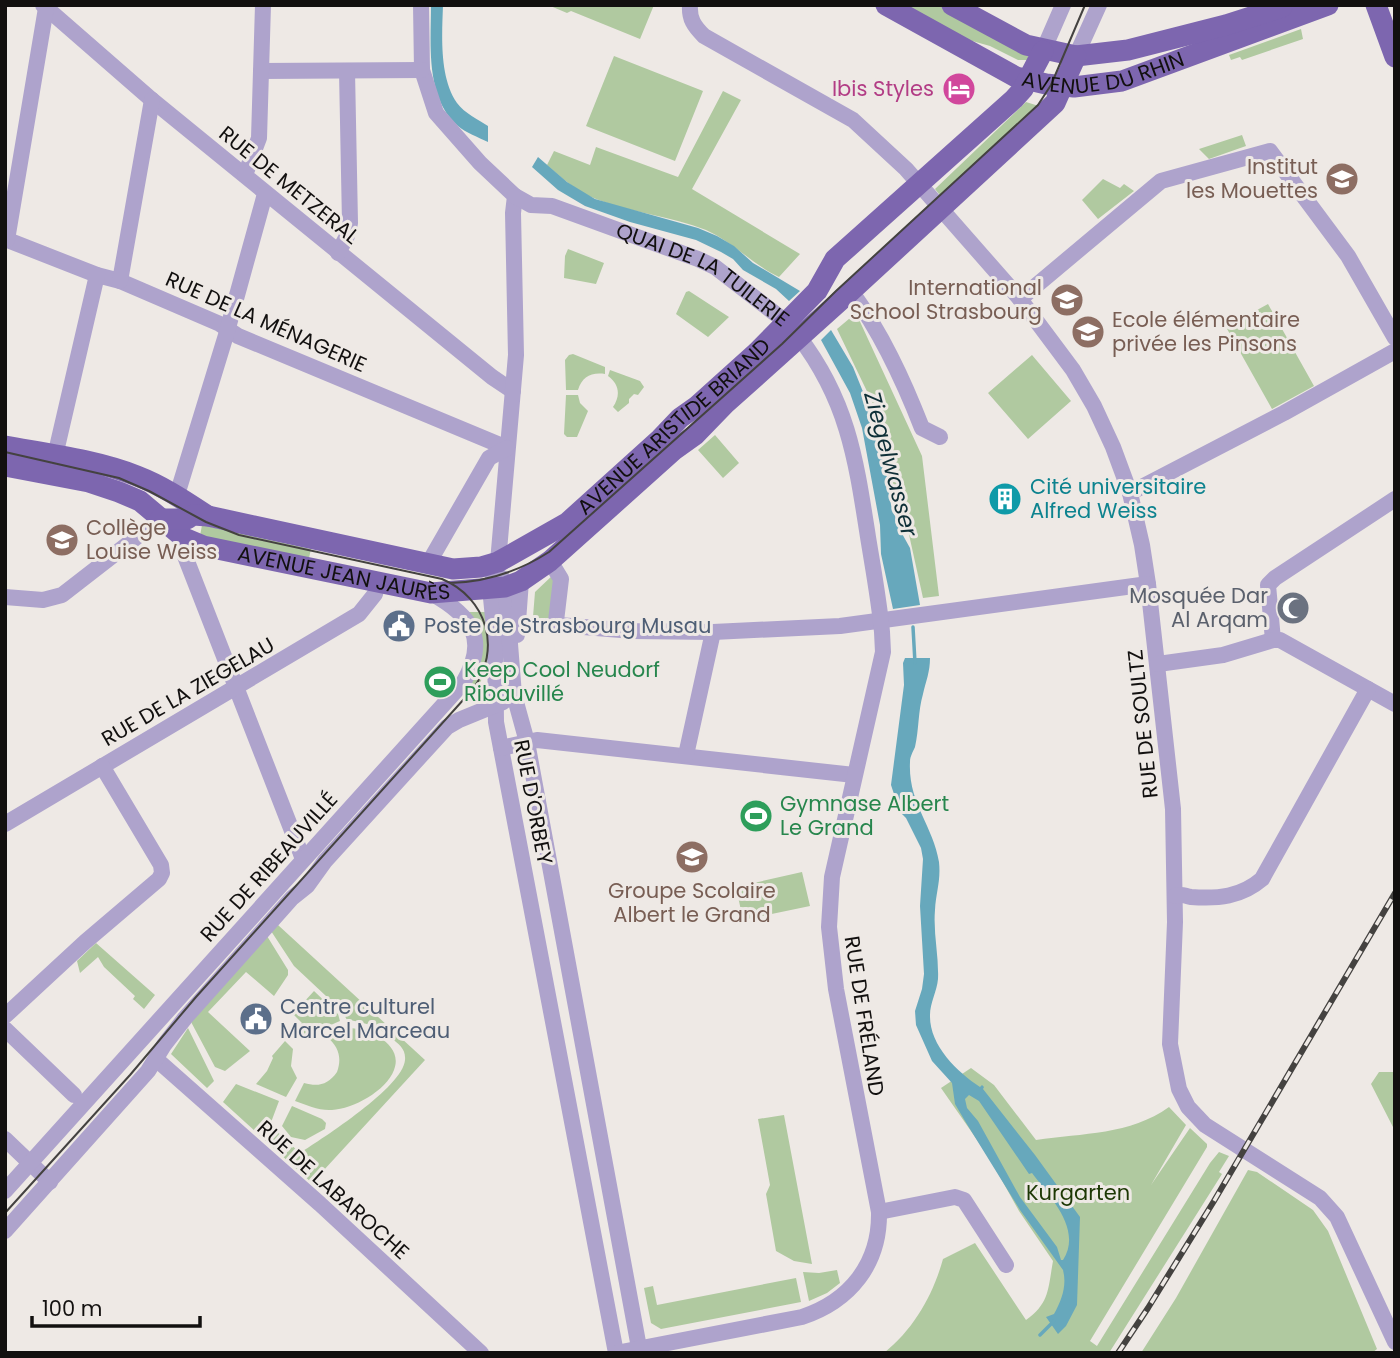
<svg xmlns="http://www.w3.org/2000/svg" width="1400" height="1358" viewBox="0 0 1400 1358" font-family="Poppins,sans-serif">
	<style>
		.green { fill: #b0c9a0 }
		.water { fill: #67a8bc; fill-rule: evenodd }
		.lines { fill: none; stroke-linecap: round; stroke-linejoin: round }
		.stream { stroke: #67a8bc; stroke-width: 3.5 }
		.minor { stroke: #aea3cc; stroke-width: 16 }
		.major { stroke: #7d66af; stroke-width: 21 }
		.tram { stroke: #444240; stroke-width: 2 }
		.rail-casing { stroke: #444240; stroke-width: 6 }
		.rail { stroke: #eee9e5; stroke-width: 3.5; stroke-dasharray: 10; stroke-linecap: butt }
		.labels { text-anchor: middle; stroke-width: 6; stroke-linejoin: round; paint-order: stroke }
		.street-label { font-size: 21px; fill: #12100f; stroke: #eee9e5 }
		.hotel-label { font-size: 21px; fill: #b23c85; stroke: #eee9e5; text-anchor: end }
		.education-label { font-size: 21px; fill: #785e54; stroke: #eee9e5; text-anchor: end }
		.culture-label { font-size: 21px; fill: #0d838f; stroke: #eee9e5; text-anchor: start }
		.worship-label { font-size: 21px; fill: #5b616d; stroke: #eee9e5; text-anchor: end }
		.service-label { font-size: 21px; fill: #4e5e75; stroke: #eee9e5; text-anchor: start }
		.leisure-label { font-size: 21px; fill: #27864d; stroke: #eee9e5; text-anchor: start }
		.park-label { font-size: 21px; fill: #1d3804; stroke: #eee9e5 }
		.water-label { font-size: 23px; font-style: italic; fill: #0e2f37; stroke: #eee9e5 }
	</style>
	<rect width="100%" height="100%" fill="#eee9e5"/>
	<!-- green -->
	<path class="green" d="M548,5H654L640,39L571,11L567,13Z
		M897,5H940L1023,51L1028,55V60H1018L990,46L951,35Z
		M1301,29L1303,39L1242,60L1240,57L1231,60L1229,55Z
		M614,56L703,91L675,161L586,126Z
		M723,91L741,100L692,189L800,254L779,277C752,264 733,242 706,230C671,216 631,213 596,199C577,192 562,178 547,165L554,151L590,165L596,147L678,177Z
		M1026,102L1042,107L946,203L935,189Z
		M1242,135L1246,146L1209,159L1199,149Z
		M1103,179L1120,188L1124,184L1134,191L1098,219L1082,200Z
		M568,249L604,263L596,284L564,278L565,256Z
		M689,291L729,317L708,337L676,314L686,292Z
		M1268,304L1314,386L1272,409L1226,327Z
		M856,313L922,456L939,596L923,598L908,530L895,500L889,454L875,408L837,329Z
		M573,354L605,367V374C591,372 582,377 578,390H566L565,360L569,355Z
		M1032,355L1071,401L1028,439L988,393Z
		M610,370L640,381L644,387L638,395L634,394L629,399V403L618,412L613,407C621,395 619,384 608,376Z
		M566,395H578L580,403L588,411L577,437H567L564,434Z
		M715,435L739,463L723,478L698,450Z
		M202,525L311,549L309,558L200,536Z
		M554,574L556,631L532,629L535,592Z
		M467,612H486C489,650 495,667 469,698L461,691L469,680Z
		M802,872L810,906L743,920L736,887Z
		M278,925L425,1060L312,1183L223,1102L236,1084L279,1101L270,1125L300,1153C323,1138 403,1087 405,1060C406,1049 399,1044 391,1038C378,1026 364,1022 347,1020L342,1011L294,966L271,931Z
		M267,936L288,970V975L274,996L246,972L208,1012L250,1051L225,1071L215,1067L190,1020Z
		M96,943L155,995L144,1009L133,999L135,996L104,967L98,957L80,973L77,961Z
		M314,991L338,1014L340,1021L326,1027L319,1035L303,1038L294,1032L302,1023L293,1014Z
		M188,1028L214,1081L207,1088L171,1054Z
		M349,1028C369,1029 404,1044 394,1070C386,1091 353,1109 332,1110C319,1111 307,1105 295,1101L304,1083C318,1087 328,1085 337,1072C342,1058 339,1047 327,1037L339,1029Z
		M285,1041L293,1049L291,1066L297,1078L286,1097L256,1084L267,1071L273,1058L272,1056Z
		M971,1068L994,1085L1036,1140C1083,1133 1130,1135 1169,1107L1186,1125L1151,1185L1190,1128L1207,1144V1147L1090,1341L1097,1346L1210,1163L1219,1152L1229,1156L1219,1172L1222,1174L1109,1353H884C914,1329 933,1295 943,1259L975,1243L1026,1320C1050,1303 1048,1288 1053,1261L1019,1211L989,1157L941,1088Z
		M1379,1072H1395V1131L1371,1084Z
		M292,1106L322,1119L326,1123L325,1129L305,1140L291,1137L282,1126Z
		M784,1115L812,1264L794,1261L776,1251L766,1194L770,1185L758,1119Z
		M1248,1170L1257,1172L1313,1210L1328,1231L1377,1349L1372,1353H1141L1176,1298Z
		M837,1270L840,1283L827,1293L809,1301L803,1272L819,1273Z
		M796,1278L801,1302L661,1329L651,1323L644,1288L653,1286L657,1305Z"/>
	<!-- water -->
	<path class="water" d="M431,5H443C442,35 439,77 457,103C464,113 479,120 488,126V142C478,137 466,133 458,126C425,97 431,45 431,5Z
		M538,157L567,182L595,199L698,228L717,236L734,246L753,263L800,291L789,301L776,289L743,270L733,259L721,252L696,240L630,222L585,206L558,190L532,167Z
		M831,330L853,367L874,419L885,460L891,505L900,530L910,548L920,605L893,609L881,554L880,525L862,428L850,393L821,340Z
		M905,658H930C930,672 926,681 923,694C918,711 919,730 915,747C913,752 910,756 910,762C908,803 933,825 939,862C941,881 936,892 935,910C933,933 939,956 938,979C937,991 930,1003 930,1015C929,1045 957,1072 980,1087L982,1085L984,1087L983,1089L1035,1155L1080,1217L1077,1305L1066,1326L1058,1334L1046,1317L1054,1314C1062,1300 1067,1285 1063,1270L1020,1210L965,1121L955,1104L952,1083L932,1061L916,1025L915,1011L922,989L924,974L920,906L923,859L921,848L906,818L900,812L891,785L904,685L903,663ZM969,1095L979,1101L1029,1174L1032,1173C1049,1196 1083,1229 1063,1260H1061L1057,1247L1020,1197L978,1121L967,1108L965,1099Z"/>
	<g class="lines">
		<!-- stream -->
		<path class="stream" d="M913,627L915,663
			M1040,1335L1054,1321"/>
		<!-- minor -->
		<g class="minor">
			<path d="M43,5L152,100L492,377L513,391"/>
			<path d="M421,5L422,70L436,113L480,163L515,196L513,213L516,355L498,562L490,588L495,638L496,722L616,1353"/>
			<path d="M690,5C689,19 694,26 704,36L853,120L906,169L1020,299L1073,370L1094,406L1113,447L1130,493L1142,545L1148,584L1173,809L1175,922L1170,1044L1179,1089L1188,1107L1205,1125L1320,1198L1337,1217L1395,1342"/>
			<path d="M1043,51L1063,5"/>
			<path d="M1076,56L1099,5"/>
			<path d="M261,71L422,70"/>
			<path d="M245,175L259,138L263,5"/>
			<path id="s1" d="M515,196L531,205L552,206L698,259L715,267L786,322"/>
			<path d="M5,239L97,275L120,281L220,324L238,336L507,448"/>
			<path d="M7,240L46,8"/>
			<path d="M338,253L347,236L350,223L347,71"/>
			<path d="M120,281L152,100"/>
			<path d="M851,291C882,334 903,379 922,428L940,437"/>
			<path d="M1020,299L1161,181L1270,151L1348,256L1395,338"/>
			<path d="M55,456L97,275"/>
			<path d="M1130,493L1284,413L1395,351"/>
			<path d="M177,495L226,335L265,194"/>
			<path d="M184,538L183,551L303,859"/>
			<path d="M550,561L561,579L556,621L559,625L633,631L713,632L840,626L1148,584"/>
			<path d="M428,564L489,458L507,448"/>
			<path d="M502,578L506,593L514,695L527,742L640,1353"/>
			<path d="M5,597L43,600L62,595L160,519"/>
			<path d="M517,635L521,581"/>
			<path d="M1273,640L1268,585L1275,578L1395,499"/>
			<path d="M1158,664L1223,655L1273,640H1280L1395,704"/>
			<path d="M501,748L537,740L854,775"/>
			<path d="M686,755L713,632"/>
			<path d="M5,824L359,614L375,594L378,583"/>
			<path d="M1175,896C1182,893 1184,896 1191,897C1218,899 1241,897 1262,879L1368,689"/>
			<path d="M5,1016L85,942L159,879L162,873L161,865L102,766"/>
			<path d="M5,1029L74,1095"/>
			<path d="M156,1059L320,1204L481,1353"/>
			<path d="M5,1139L50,1182"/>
			<path d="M5,1191L463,683C489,639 472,616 431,593"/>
			<path d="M879,1212L955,1197L964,1200L1006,1265"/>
			<path d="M5,1231L148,1071L164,1045L185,1018L292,898L307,886L325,861L447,727L459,720L503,702"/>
			<path d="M616,1353L802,1317C850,1301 880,1264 879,1212L836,989L829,927L832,877L883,652L882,632C879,600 873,568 868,537C856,460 848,401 799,337"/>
		</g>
		<!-- major -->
		<g class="major">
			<path id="s2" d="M886,5L1016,77L1046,84L1074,87L1122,81L1328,5"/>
			<path d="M952,5L1026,45L1076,56L1128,50L1226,25L1282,7"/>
			<path d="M1376,5L1395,57"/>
			<path d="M5,446C49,454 96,460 137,476C163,486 185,501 208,516"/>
			<path id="s3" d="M5,466L89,482L119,492L140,501L184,538L203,546L431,593L505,587L521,581L550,561L674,450L695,435L725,404L851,291L1055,103L1076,56"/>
			<path id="s4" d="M160,519H187L193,515L208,516L453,569L481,567L498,562L567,523L660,439L680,418L697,406L757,352L817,291L835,259L1014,99L1023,89L1043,51"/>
		</g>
		<!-- tram -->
		<path class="tram" d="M5,452L119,478L149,491L206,522L239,535L442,579C487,598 502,649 473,689L196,997L130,1075L5,1213
			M450,583C487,582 518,572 549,552L782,344L836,291L1038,105L1051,85L1085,5"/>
		<defs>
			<path id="rail" d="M1118,1353L1148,1308L1214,1201L1395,893"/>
		</defs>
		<!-- rail casing -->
		<use href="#rail" class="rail-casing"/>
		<!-- rail -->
		<use href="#rail" class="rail"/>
	</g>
	<!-- icons -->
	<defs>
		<symbol id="hotel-disc" viewBox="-11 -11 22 22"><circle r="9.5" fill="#d1479c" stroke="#eee9e5"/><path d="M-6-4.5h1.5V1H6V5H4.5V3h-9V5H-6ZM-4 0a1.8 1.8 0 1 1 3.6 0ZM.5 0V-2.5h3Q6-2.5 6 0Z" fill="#fff"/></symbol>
		<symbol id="school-disc" viewBox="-11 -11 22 22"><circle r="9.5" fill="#8d6e63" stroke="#eee9e5"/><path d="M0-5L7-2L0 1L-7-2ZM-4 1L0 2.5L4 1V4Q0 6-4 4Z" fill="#fff"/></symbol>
		<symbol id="building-disc" viewBox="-11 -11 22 22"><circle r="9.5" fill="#0f9aa8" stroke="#eee9e5"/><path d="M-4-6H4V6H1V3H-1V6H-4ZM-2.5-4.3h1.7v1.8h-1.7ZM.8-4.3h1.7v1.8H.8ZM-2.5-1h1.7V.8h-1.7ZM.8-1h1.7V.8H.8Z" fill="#fff"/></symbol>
		<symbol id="mosque-disc" viewBox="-11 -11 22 22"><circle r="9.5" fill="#6b7280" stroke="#eee9e5"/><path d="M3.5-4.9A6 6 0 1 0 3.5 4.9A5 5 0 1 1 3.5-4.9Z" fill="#fff"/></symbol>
		<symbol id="civic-disc" viewBox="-11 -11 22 22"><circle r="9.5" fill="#5c6f8a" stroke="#eee9e5"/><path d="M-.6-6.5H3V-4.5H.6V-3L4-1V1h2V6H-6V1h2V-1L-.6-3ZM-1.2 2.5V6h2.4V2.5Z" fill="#fff"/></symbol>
		<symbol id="stadium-disc" viewBox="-11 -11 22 22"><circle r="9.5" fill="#2e9e5b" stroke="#eee9e5"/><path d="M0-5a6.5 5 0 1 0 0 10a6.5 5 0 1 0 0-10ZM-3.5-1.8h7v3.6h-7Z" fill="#fff"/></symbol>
	</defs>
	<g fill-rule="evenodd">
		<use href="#hotel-disc" x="940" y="70" width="38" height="38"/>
		<use href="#school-disc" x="1323" y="160" width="38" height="38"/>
		<use href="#school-disc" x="1048" y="281" width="38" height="38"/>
		<use href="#school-disc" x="1069" y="313" width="38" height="38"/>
		<use href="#building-disc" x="986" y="480" width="38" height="38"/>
		<use href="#school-disc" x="43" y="521" width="38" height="38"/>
		<use href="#mosque-disc" x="1274" y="589" width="38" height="38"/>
		<use href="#civic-disc" x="380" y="607" width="38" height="38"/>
		<use href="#stadium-disc" x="421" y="663" width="38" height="38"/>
		<use href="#stadium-disc" x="737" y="797" width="38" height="38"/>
		<use href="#school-disc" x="673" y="838" width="38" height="38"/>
		<use href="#civic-disc" x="237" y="1000" width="38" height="38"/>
	</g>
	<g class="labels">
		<!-- street labels -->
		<g class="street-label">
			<text dy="7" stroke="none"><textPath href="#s2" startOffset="238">AVENUE DU RHIN</textPath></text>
			<text transform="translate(289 185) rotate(39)" y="7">RUE DE METZERAL</text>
			<text dy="7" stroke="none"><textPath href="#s1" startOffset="206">QUAI DE LA TUILERIE</textPath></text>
			<text transform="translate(266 322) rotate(24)" y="7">RUE DE LA MÉNAGERIE</text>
			<text dy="7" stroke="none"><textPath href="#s4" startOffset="569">AVENUE ARISTIDE BRIAND</textPath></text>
			<text dy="7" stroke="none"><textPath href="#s3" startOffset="362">AVENUE JEAN JAURÈS</textPath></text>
			<text transform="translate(188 692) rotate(-30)" y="7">RUE DE LA ZIEGELAU</text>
			<text transform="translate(1143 724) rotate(-96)" y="7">RUE DE SOULTZ</text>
			<text transform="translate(533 802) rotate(79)" y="7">RUE D'ORBEY</text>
			<text transform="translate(269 867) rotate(-48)" y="7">RUE DE RIBEAUVILLÉ</text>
			<text transform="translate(864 1016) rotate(81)" y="7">RUE DE FRÉLAND</text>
			<text transform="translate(333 1190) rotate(42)" y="7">RUE DE LABAROCHE</text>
		</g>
		<!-- hotel labels -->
		<g class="hotel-label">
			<text x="934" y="96">Ibis Styles</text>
		</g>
		<!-- education labels -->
		<g class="education-label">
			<text x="1318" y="174">Institut<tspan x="1318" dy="24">les Mouettes</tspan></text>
			<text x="1042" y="295">International<tspan x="1042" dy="24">School Strasbourg</tspan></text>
			<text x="1112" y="327" text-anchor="start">Ecole élémentaire<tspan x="1112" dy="24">privée les Pinsons</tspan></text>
			<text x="86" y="535" text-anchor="start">Collège<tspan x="86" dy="24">Louise Weiss</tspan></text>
			<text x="692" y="898" text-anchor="middle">Groupe Scolaire<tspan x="692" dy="24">Albert le Grand</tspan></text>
		</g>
		<!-- culture labels -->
		<g class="culture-label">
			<text x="1030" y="494">Cité universitaire<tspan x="1030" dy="24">Alfred Weiss</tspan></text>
		</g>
		<!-- worship labels -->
		<g class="worship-label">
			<text x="1268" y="603">Mosquée Dar<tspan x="1268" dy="24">Al Arqam</tspan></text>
		</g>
		<!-- service labels -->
		<g class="service-label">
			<text x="424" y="633">Poste de Strasbourg Musau</text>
			<text x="280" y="1014">Centre culturel<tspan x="280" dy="24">Marcel Marceau</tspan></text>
		</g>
		<!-- leisure labels -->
		<g class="leisure-label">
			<text x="464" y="677">Keep Cool Neudorf<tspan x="464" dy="24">Ribauvillé</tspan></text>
			<text x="780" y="811">Gymnase Albert<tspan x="780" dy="24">Le Grand</tspan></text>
		</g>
		<!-- park labels -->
		<g class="park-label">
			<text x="1078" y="1200">Kurgarten</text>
		</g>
		<!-- water labels -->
		<g class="water-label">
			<text transform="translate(891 464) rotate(75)" y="8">Ziegelwasser</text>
		</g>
	</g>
	<!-- border -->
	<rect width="1400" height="1358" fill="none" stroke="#12100f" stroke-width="14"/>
	<!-- scale -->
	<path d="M32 1316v10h168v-10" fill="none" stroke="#12100f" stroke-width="3.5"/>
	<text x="42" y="1316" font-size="21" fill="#12100f" stroke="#eee9e5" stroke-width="5" paint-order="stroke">100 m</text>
</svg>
